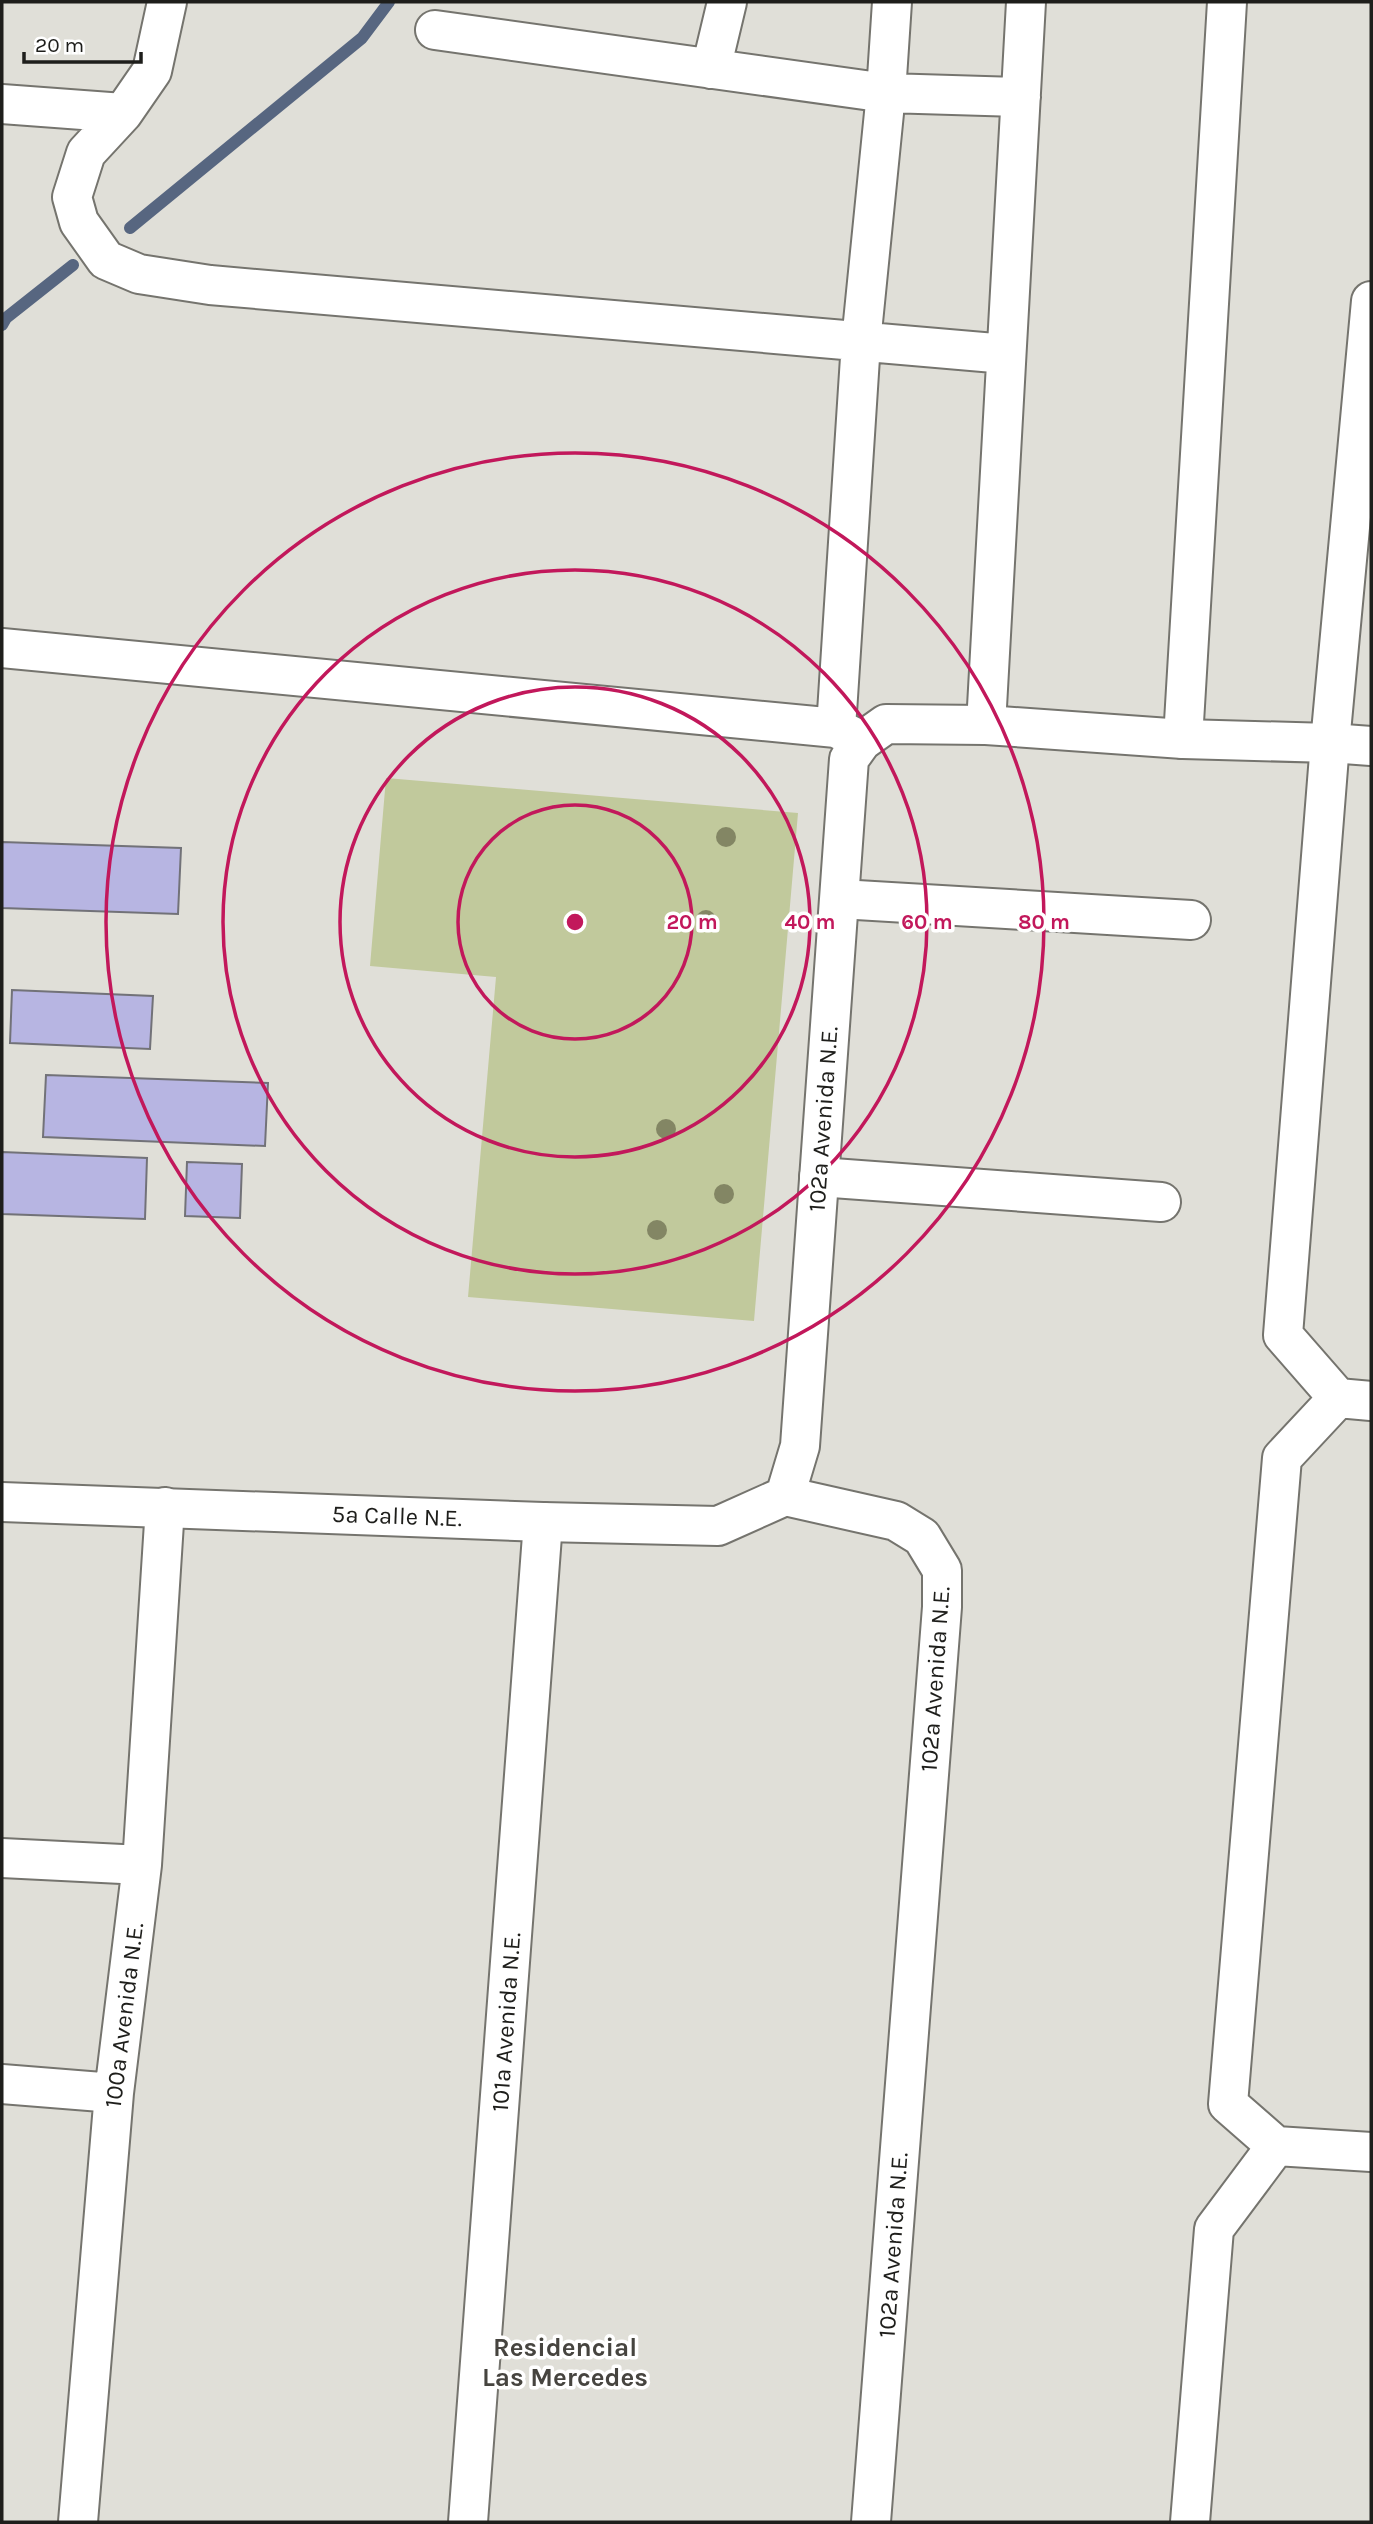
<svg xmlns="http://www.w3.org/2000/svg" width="1373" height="2524" viewBox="0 0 1373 2524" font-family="Karla,sans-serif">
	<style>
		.green { fill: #c1c99c }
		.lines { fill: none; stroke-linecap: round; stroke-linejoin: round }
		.stream { stroke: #576680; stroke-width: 12 }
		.building { fill: #b7b5e2; stroke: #727278; stroke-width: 2 }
		.minor-casing { stroke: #75746e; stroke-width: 42 }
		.tertiary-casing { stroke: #75746e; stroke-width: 42 }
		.minor { stroke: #fff; stroke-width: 38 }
		.tertiary { stroke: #fff; stroke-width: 38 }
		.tree { fill: #838664 }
		.ring { fill: none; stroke: #c2185b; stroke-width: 3.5 }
		.labels { text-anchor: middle; stroke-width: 7; stroke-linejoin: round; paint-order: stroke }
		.street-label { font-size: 24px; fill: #1e1e1b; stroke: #fff }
		.neighbourhood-label { font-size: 26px; font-weight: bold; fill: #46443f; stroke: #fff }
		.centre { fill: #c2185b; stroke: #fff; stroke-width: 3.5 }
		.ring-label { font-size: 21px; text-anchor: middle; font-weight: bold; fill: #c2185b; stroke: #fff; stroke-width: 7; stroke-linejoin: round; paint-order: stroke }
	</style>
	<rect width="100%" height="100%" fill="#e0dfd8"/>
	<!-- green -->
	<path class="green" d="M386,778L798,813L754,1321L468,1297L496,977L370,966Z"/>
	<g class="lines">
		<!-- stream -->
		<path class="stream" d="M130,228L362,38L389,2
			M2,325L6,318L73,265"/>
	</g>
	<!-- building -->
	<path class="building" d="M2,842L181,848L178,914L2,908Z
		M12,990L153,996L150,1049L10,1043Z
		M46,1075L268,1083L265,1146L43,1137Z
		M2,1152L147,1158L145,1219L2,1214Z
		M187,1162L242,1164L240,1218L185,1216Z"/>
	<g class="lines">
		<defs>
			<path id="minor" d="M167,2L152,71L123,113L86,153L72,197L79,222L106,260L139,274L210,285L1006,354
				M435,30L886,93L1021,97
				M711,69L727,2
				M2,104L123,113
				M2,648L836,728L862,741
				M986,725L1026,2
				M836,728L861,342L886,93L892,2
				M1183,739L1227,2
				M840,899L1191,920
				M819,1177L1161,1202
				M1338,1398L1371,1401
				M785,1496L896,1521L922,1537L942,1570V1607L871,2522
				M2,1858L142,1865
				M2,2084L114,2093
				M1276,2146L1371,2152
				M78,2522L114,2093L142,1865L165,1507
				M468,2522L543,1522
				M1190,2522L1214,2229L1276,2146L1228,2104L1282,1458L1338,1398L1283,1335L1330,743L1371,301"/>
			<path id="tertiary" d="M2,1502L543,1522L718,1526L785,1496L800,1446L849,759L862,741L886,724L986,725L1183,739L1330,743L1371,746"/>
		</defs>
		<!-- minor casing -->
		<use href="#minor" class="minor-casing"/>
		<!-- tertiary casing -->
		<use href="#tertiary" class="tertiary-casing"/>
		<!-- minor -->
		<use href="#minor" class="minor"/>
		<!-- tertiary -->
		<use href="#tertiary" class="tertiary"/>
	</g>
	<!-- trees -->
	<g class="tree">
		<circle cx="726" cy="837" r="10"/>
		<circle cx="706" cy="920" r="10"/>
		<circle cx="666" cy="1129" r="10"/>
		<circle cx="724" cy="1194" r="10"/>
		<circle cx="657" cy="1230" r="10"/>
	</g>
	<!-- distance rings -->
	<g class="ring">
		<circle cx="575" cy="922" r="117"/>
		<circle cx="575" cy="922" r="235"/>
		<circle cx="575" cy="922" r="352"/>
		<circle cx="575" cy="922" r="469"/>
	</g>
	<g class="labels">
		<!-- street labels -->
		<g class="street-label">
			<text transform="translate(823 1119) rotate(-86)" y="8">102a Avenida N.E.</text>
			<text transform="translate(397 1516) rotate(2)" y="8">5a Calle N.E.</text>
			<text transform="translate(935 1679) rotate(-86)" y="8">102a Avenida N.E.</text>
			<text transform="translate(124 2015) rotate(-83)" y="8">100a Avenida N.E.</text>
			<text transform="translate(506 2022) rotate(-86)" y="8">101a Avenida N.E.</text>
			<text transform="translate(893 2245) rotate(-86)" y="8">102a Avenida N.E.</text>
		</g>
		<!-- neighbourhood labels -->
		<g class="neighbourhood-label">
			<text x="565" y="2356">Residencial<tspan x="565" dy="30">Las Mercedes</tspan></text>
		</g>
	</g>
	<circle cx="575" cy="922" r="10" class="centre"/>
	<g class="ring-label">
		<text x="692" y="929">20 m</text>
		<text x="810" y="929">40 m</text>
		<text x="927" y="929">60 m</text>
		<text x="1044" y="929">80 m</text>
	</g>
	<!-- border -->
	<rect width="1373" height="2524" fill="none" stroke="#1e1e1b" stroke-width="7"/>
	<!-- scale -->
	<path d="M24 52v10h117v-10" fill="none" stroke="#1e1e1b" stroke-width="3.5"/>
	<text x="35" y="52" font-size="21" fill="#1e1e1b" stroke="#ffffff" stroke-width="5" paint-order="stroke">20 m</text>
</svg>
